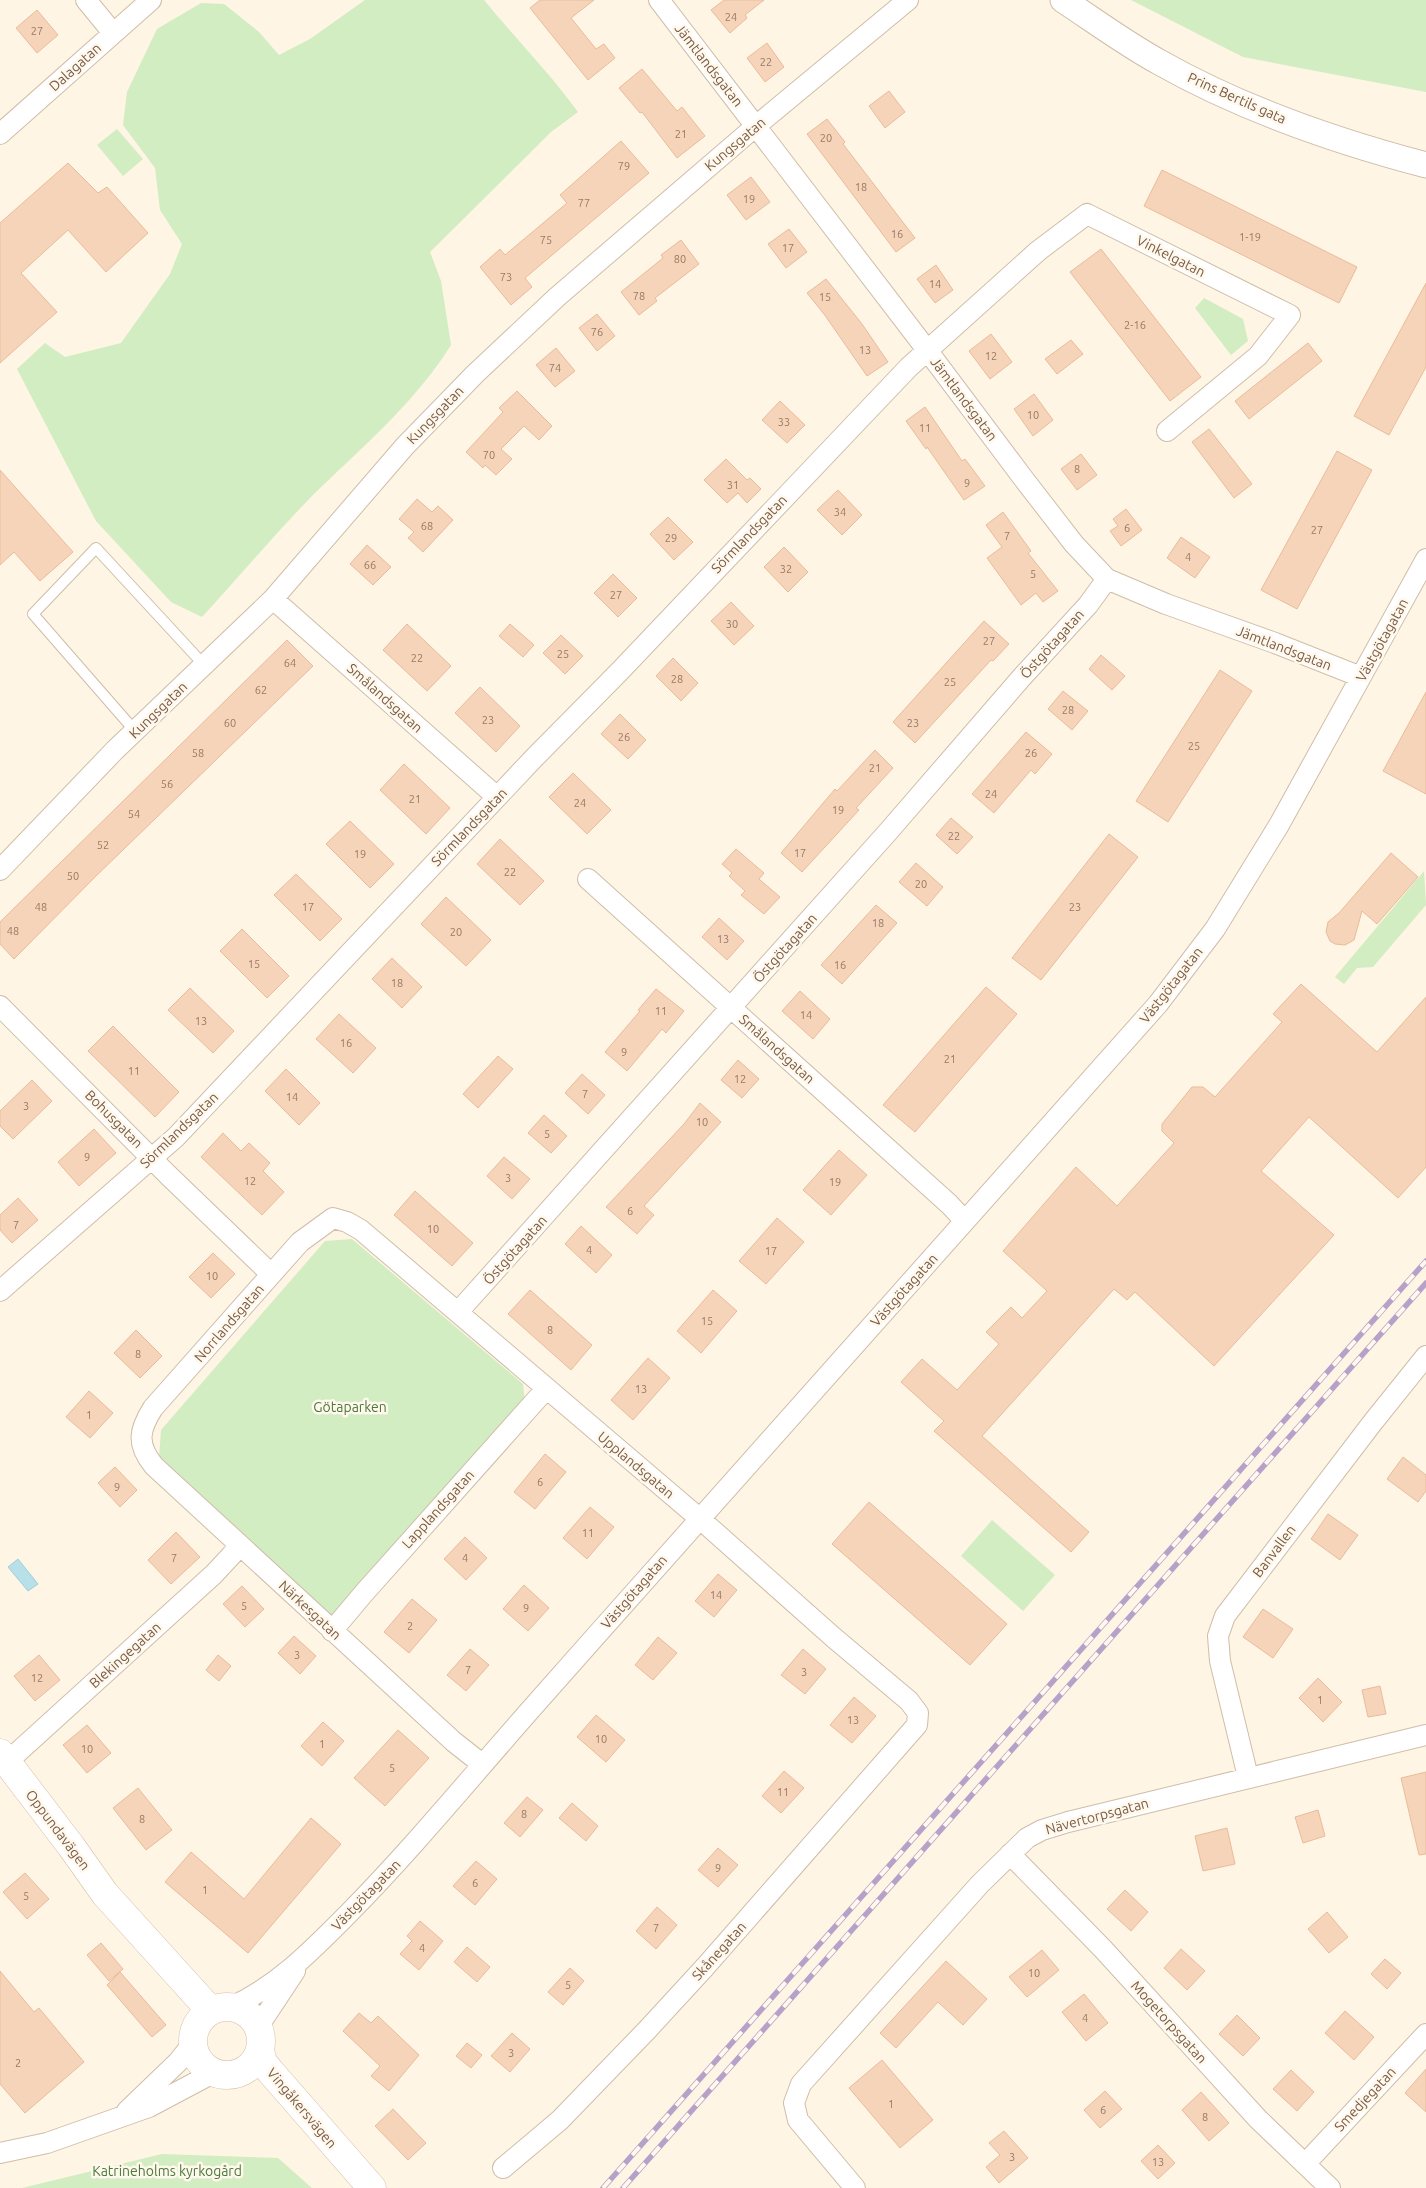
<svg xmlns="http://www.w3.org/2000/svg" width="1426" height="2188" viewBox="0 0 1426 2188" font-family="Ubuntu,sans-serif">
	<style>
		.green { fill: #d1edc1 }
		.water { fill: #b7e0e9; stroke: #9cd0dc }
		.building { fill: #f6d4ba; stroke: #eabb99 }
		.lines { fill: none; stroke-linecap: round; stroke-linejoin: round }
		.service-casing { stroke: #d0bda9; stroke-width: 12 }
		.minor-casing { stroke: #d0bda9; stroke-width: 22 }
		.tertiary-casing { stroke: #d0bda9; stroke-width: 27 }
		.secondary-casing { stroke: #d6bfa9; stroke-width: 29 }
		.service { stroke: #fff; stroke-width: 10 }
		.minor { stroke: #fff; stroke-width: 20 }
		.tertiary { stroke: #fff; stroke-width: 25 }
		.secondary { stroke: #fff; stroke-width: 28 }
		.rail-casing { stroke: #b8a1c9; stroke-width: 5.5 }
		.rail { stroke: #fff8ec; stroke-width: 4; stroke-dasharray: 11; stroke-linecap: butt }
		.labels { text-anchor: middle; stroke-width: 5; stroke-linejoin: round; paint-order: stroke }
		.number-label { font-size: 11px; fill: #987964 }
		.street-label { font-size: 14px; fill: #795b47; stroke: #fff8ec }
		.park-label { font-size: 14px; fill: #4c7a3c; stroke: #fff8ec }
	</style>
	<rect width="100%" height="100%" fill="#fef5e4"/>
	<!-- green -->
	<path class="green" d="M365,0H484C515,38 549,72 578,112L551,132L430,252L441,281L451,345C414,404 361,448 312,496C274,535 239,577 202,617L171,602L96,521L17,369L45,343L65,357L121,343L170,274L182,244L160,210L155,168L123,125L127,92L157,29L201,3L224,4L259,32L279,55L310,39Z
		M1131,0H1426V92L1243,57Z
		M117,129L143,159L123,176L97,145Z
		M1204,298L1243,319L1248,341L1231,355L1195,308Z
		M1424,871L1426,905L1373,967L1357,968L1344,984L1335,977Z
		M352,1239L523,1384L525,1402L332,1622L159,1458L161,1430L325,1241Z
		M992,1520L1055,1575L1023,1611L961,1556Z
		M162,2154L278,2158L312,2188H22Z"/>
	<!-- water -->
	<path class="water" d="M18,1559L38,1584L28,1591L8,1567Z"/>
	<!-- building -->
	<path class="building" d="M540,0H594L571,18L596,49L604,44L615,58L588,80L530,8Z
		M724,0H764L745,15L747,18L730,33L711,10Z
		M37,10L58,35L37,53L16,28Z
		M767,43L784,67L765,82L747,58Z
		M642,69L677,111L682,107L705,136L677,158L642,112L640,113L619,88Z
		M889,91L905,112L885,128L869,106Z
		M827,119L845,142L843,144L915,238L896,252L807,134Z
		M621,141L649,173L525,278L532,287L511,305L480,267L500,249L505,255L567,203L560,195Z
		M68,163L98,193L107,187L148,233L106,272L68,230L21,273L57,312L0,363V223Z
		M1162,170L1357,267L1339,303L1144,206Z
		M751,177L770,202L746,220L727,195Z
		M789,229L807,252L786,268L768,244Z
		M681,240L699,264L655,298L657,301L639,315L621,292L663,258L661,255Z
		M1101,249L1201,377L1170,401L1070,272Z
		M936,265L953,290L935,303L917,279Z
		M826,279L862,324L888,362L867,376L824,314L807,293Z
		M1426,283V367L1389,435L1354,416Z
		M597,314L615,336L597,351L579,328Z
		M991,334L1012,362L990,379L969,351Z
		M1071,340L1083,354L1057,374L1045,359Z
		M1308,343L1322,361L1249,419L1235,401Z
		M556,348L575,371L555,387L536,365Z
		M517,391L552,426L539,440L524,426L501,449L512,459L496,475L485,465L483,468L466,452L503,412L499,408Z
		M1034,394L1053,420L1033,436L1014,409Z
		M780,401L805,425L787,443L762,420Z
		M925,407L962,461L965,459L985,486L964,500L927,447L926,449L906,421Z
		M1209,429L1252,484L1234,498L1192,442Z
		M1337,451L1372,470L1297,609L1261,590Z
		M1081,454L1097,475L1077,490L1061,469Z
		M726,459L747,480L750,478L761,489L747,503L738,493L727,503L704,480Z
		M0,470L73,552L40,581L14,552L0,565Z
		M838,490L862,515L842,535L817,510Z
		M417,499L432,512L438,506L453,520L423,552L408,538L414,532L399,519Z
		M1126,509L1142,530L1121,546L1110,531L1118,526L1113,519Z
		M1003,512L1031,551L1028,553L1058,591L1043,602L1036,593L1021,605L987,558L1002,547L986,525Z
		M668,517L693,542L674,560L650,534Z
		M1181,537L1210,557L1195,578L1167,558Z
		M367,545L391,567L373,585L350,564Z
		M784,547L808,572L788,592L764,567Z
		M613,574L637,598L618,617L594,593Z
		M731,602L754,626L734,645L711,621Z
		M984,621L1009,644L993,661L991,660L915,743L893,722Z
		M407,624L451,666L427,691L383,650Z
		M510,624L534,645L523,657L499,636Z
		M561,635L583,656L565,674L543,653Z
		M287,640L313,666L94,878L14,959L0,944V922Z
		M1101,655L1125,676L1112,690L1089,669Z
		M673,658L698,683L681,701L656,676Z
		M1220,670L1252,691L1168,822L1136,801Z
		M480,687L520,726L496,752L455,713Z
		M1063,691L1088,711L1072,730L1048,709Z
		M1426,692V794L1383,771Z
		M620,714L646,740L628,759L601,734Z
		M1026,732L1052,754L1035,774L1031,770L994,813L972,794Z
		M875,750L893,768L856,808L859,810L802,872L781,853L835,789L837,791Z
		M404,764L450,808L426,834L380,790Z
		M573,773L611,810L587,834L549,797Z
		M951,818L973,837L957,854L936,835Z
		M350,821L394,864L370,888L326,844Z
		M1109,834L1138,857L1041,980L1012,958Z
		M500,839L544,881L520,905L477,864Z
		M736,849L764,873L759,879L780,897L764,914L741,895L745,891L729,876L732,873L722,864Z
		M1391,853L1418,877L1377,924L1362,911L1354,940L1345,945L1335,944L1330,941L1326,932L1328,922L1339,913Z
		M916,863L943,887L927,906L899,882Z
		M296,874L342,919L320,941L274,895Z
		M446,897L491,940L466,966L421,924Z
		M876,905L897,923L842,984L821,965Z
		M719,918L744,941L727,960L702,937Z
		M242,929L289,976L267,998L220,951Z
		M392,958L422,987L402,1008L372,979Z
		M1301,984L1377,1052L1426,997V1167L1398,1198L1309,1117L1261,1171L1334,1235L1214,1366L1135,1292L1127,1300L1114,1289L982,1436L1089,1532L1071,1552L934,1431L944,1421L901,1382L922,1359L957,1390L999,1344L986,1332L1011,1307L1022,1318L1047,1291L1003,1251L1076,1167L1117,1206L1174,1143L1162,1131V1124L1192,1087H1203L1215,1097L1282,1022L1273,1014Z
		M986,987L1017,1014L915,1132L883,1105Z
		M190,988L234,1031L213,1053L168,1010Z
		M656,989L684,1011L666,1033L662,1029L627,1071L605,1052L640,1011L638,1010Z
		M800,991L830,1019L813,1039L782,1011Z
		M339,1014L376,1048L353,1073L316,1039Z
		M113,1026L179,1092L155,1117L88,1051Z
		M498,1056L513,1069L478,1108L463,1094Z
		M738,1060L759,1079L742,1098L721,1080Z
		M286,1069L320,1103L299,1125L265,1091Z
		M582,1074L605,1095L588,1114L565,1093Z
		M32,1080L52,1101L13,1139L0,1126V1111Z
		M700,1103L721,1122L644,1206L654,1215L637,1234L606,1207L684,1124Z
		M544,1115L567,1136L551,1153L528,1133Z
		M94,1129L116,1153L79,1186L58,1162Z
		M223,1133L241,1151L249,1143L270,1163L263,1171L284,1192L262,1215L201,1157Z
		M839,1150L867,1175L831,1215L803,1190Z
		M504,1157L530,1179L512,1199L487,1176Z
		M415,1191L473,1243L452,1266L394,1215Z
		M18,1198L38,1220L12,1243L0,1230V1215Z
		M777,1218L804,1242L766,1284L739,1261Z
		M581,1226L612,1255L596,1273L565,1244Z
		M213,1253L235,1274L211,1298L189,1277Z
		M530,1290L592,1345L571,1370L508,1314Z
		M713,1290L737,1311L701,1353L677,1331Z
		M136,1330L162,1356L140,1378L114,1353Z
		M648,1358L670,1378L633,1420L611,1400Z
		M89,1391L113,1413L90,1438L66,1417Z
		M545,1454L566,1472L535,1509L514,1492Z
		M1403,1457L1426,1475V1491L1418,1502L1387,1479Z
		M115,1467L137,1490L120,1507L98,1483Z
		M869,1502L1007,1624L970,1665L832,1544Z
		M590,1507L614,1527L587,1559L563,1538Z
		M1328,1514L1358,1535L1340,1560L1311,1539Z
		M176,1532L200,1557L171,1584L148,1560Z
		M465,1537L487,1558L466,1580L444,1559Z
		M718,1574L737,1590L714,1617L695,1601Z
		M524,1585L549,1608L528,1631L503,1609Z
		M242,1586L264,1609L245,1627L223,1604Z
		M412,1599L437,1620L409,1653L384,1632Z
		M1263,1609L1293,1629L1273,1658L1243,1637Z
		M294,1636L316,1656L300,1674L278,1653Z
		M658,1637L677,1653L653,1680L635,1665Z
		M470,1649L489,1665L466,1691L447,1675Z
		M803,1649L826,1669L805,1694L781,1675Z
		M39,1655L60,1680L35,1701L14,1676Z
		M218,1655L231,1666L219,1681L206,1670Z
		M1318,1678L1342,1702L1323,1722L1299,1698Z
		M1380,1686L1386,1714L1368,1717L1362,1690Z
		M854,1697L876,1716L852,1743L830,1725Z
		M596,1715L625,1740L606,1762L577,1737Z
		M323,1722L344,1741L322,1766L301,1746Z
		M87,1725L111,1753L87,1773L63,1745Z
		M398,1730L429,1758L385,1806L354,1778Z
		M784,1771L804,1788L781,1813L762,1796Z
		M1426,1772V1854L1419,1855L1401,1778Z
		M138,1788L172,1830L146,1850L113,1808Z
		M527,1797L543,1810L520,1837L504,1823Z
		M572,1803L598,1826L586,1841L559,1818Z
		M1318,1810L1325,1836L1303,1843L1295,1817Z
		M311,1818L341,1844L248,1953L165,1882L191,1852L244,1899Z
		M1227,1828L1235,1864L1203,1871L1195,1836Z
		M718,1848L738,1865L718,1887L698,1870Z
		M476,1861L497,1879L475,1905L453,1886Z
		M25,1873L49,1899L27,1919L3,1892Z
		M1125,1890L1148,1912L1131,1931L1107,1909Z
		M657,1907L677,1925L656,1949L636,1931Z
		M1327,1912L1348,1937L1329,1953L1308,1929Z
		M420,1921L443,1941L419,1970L400,1954L412,1941L407,1936Z
		M101,1943L123,1969L109,1981L87,1955Z
		M467,1947L490,1967L477,1982L454,1962Z
		M1181,1949L1205,1971L1187,1990L1164,1968Z
		M1042,1950L1059,1970L1027,1997L1009,1977Z
		M1385,1959L1401,1973L1387,1989L1371,1974Z
		M946,1961L987,1999L963,2025L938,2002L896,2048L880,2033Z
		M570,1968L584,1981L563,2005L548,1992Z
		M0,1971L34,2012L39,2008L84,2062L25,2113L0,2084Z
		M120,1972L166,2025L152,2037L107,1985Z
		M1084,1994L1108,2023L1086,2041L1062,2012Z
		M1345,2011L1374,2037L1354,2060L1325,2033Z
		M359,2013L371,2023L378,2016L419,2055L389,2091L371,2076L380,2066L343,2031Z
		M1237,2015L1260,2038L1243,2056L1219,2034Z
		M512,2033L530,2049L510,2072L491,2056Z
		M467,2043L482,2055L471,2068L456,2056Z
		M882,2060L933,2120L900,2148L849,2088Z
		M1426,2069V2112L1405,2093Z
		M1291,2070L1314,2092L1297,2111L1273,2089Z
		M1105,2091L1122,2109L1100,2128L1084,2110Z
		M1201,2092L1229,2123L1209,2141L1182,2110Z
		M393,2109L426,2143L408,2160L375,2126Z
		M1004,2131L1028,2158L999,2183L986,2167L1000,2155L989,2143Z
		M1158,2145L1175,2163L1158,2179L1141,2161Z"/>
	<g class="lines">
		<defs>
			<path id="service" d="M135,731L33,614L96,548L204,665"/>
			<path id="minor" d="M86,0L113,33
				M659,0L927,350L1023,478L1074,544L1107,579L1166,604L1275,643L1361,677
				M0,134L151,0
				M273,599L497,797
				M0,870L115,750L273,599L405,446L475,374L557,297L756,126L908,0
				M588,879L949,1204L965,1221
				M0,1006L167,1174L271,1274
				M0,1291L176,1137L535,757L619,672L909,367L1038,251L1087,214L1290,315L1258,356L1167,431
				M458,1312L887,833L1022,677L1088,605L1107,579
				M332,1631L364,1593L546,1389
				M7,1762L214,1574L240,1546
				M482,1764L454,1742L154,1466C136,1444 139,1430 153,1408L300,1242L333,1218L347,1222L361,1230L699,1518L833,1637L909,1701L918,1713L917,1725L705,1967L648,2029L560,2120L503,2168
				M1248,1777L1220,1661L1218,1636L1225,1616L1373,1422L1426,1356
				M1010,1854L1103,1949L1258,2119L1330,2188
				M231,2007C278,1986 313,1949 349,1913C413,1848 471,1777 532,1708C740,1473 949,1239 1158,1004L1215,929L1279,825L1426,559
				M258,2027L295,1971
				M127,2111L178,2062L193,2043
				M0,2153L47,2143L149,2107L215,2072
				M1305,2164L1426,2034
				M855,2188L798,2120L794,2103L801,2084L980,1884L1027,1838L1042,1830L1068,1822L1426,1735"/>
			<path id="tertiary" d="M1063,0C1095,21 1126,44 1159,62C1242,109 1335,141 1426,165"/>
			<path id="secondary" d="M0,1753L71,1846L105,1894L211,2011
				M193 2041a34 34 0 1 1 68 0a34 34 0 1 1-68 0Z
				M260,2051L263,2062L270,2071L372,2188"/>
		</defs>
		<!-- service casing -->
		<use href="#service" class="service-casing"/>
		<!-- minor casing -->
		<use href="#minor" class="minor-casing"/>
		<!-- tertiary casing -->
		<use href="#tertiary" class="tertiary-casing"/>
		<!-- secondary casing -->
		<use href="#secondary" class="secondary-casing"/>
		<!-- service -->
		<use href="#service" class="service"/>
		<!-- minor -->
		<use href="#minor" class="minor"/>
		<!-- tertiary -->
		<use href="#tertiary" class="tertiary"/>
		<!-- secondary -->
		<use href="#secondary" class="secondary"/>
		<defs>
			<path id="rail" d="M603,2188L1426,1261
				M623,2188L1426,1283"/>
		</defs>
		<!-- rail casing -->
		<use href="#rail" class="rail-casing"/>
		<!-- rail -->
		<use href="#rail" class="rail"/>
	</g>
	<g class="labels">
		<!-- number labels -->
		<g class="number-label">
			<text x="731" y="21">24</text>
			<text x="37" y="35">27</text>
			<text x="766" y="66">22</text>
			<text x="681" y="138">21</text>
			<text x="826" y="142">20</text>
			<text x="624" y="170">79</text>
			<text x="861" y="191">18</text>
			<text x="749" y="203">19</text>
			<text x="584" y="207">77</text>
			<text x="897" y="238">16</text>
			<text x="1250" y="241">1-19</text>
			<text x="546" y="244">75</text>
			<text x="788" y="252">17</text>
			<text x="680" y="263">80</text>
			<text x="506" y="281">73</text>
			<text x="935" y="288">14</text>
			<text x="639" y="300">78</text>
			<text x="825" y="301">15</text>
			<text x="1135" y="329">2-16</text>
			<text x="597" y="336">76</text>
			<text x="865" y="354">13</text>
			<text x="991" y="360">12</text>
			<text x="555" y="372">74</text>
			<text x="1033" y="419">10</text>
			<text x="784" y="426">33</text>
			<text x="925" y="432">11</text>
			<text x="489" y="459">70</text>
			<text x="1077" y="473">8</text>
			<text x="967" y="487">9</text>
			<text x="733" y="489">31</text>
			<text x="840" y="516">34</text>
			<text x="427" y="530">68</text>
			<text x="1127" y="532">6</text>
			<text x="1317" y="534">27</text>
			<text x="1007" y="540">7</text>
			<text x="671" y="542">29</text>
			<text x="1188" y="561">4</text>
			<text x="370" y="569">66</text>
			<text x="786" y="573">32</text>
			<text x="1033" y="578">5</text>
			<text x="616" y="599">27</text>
			<text x="732" y="628">30</text>
			<text x="989" y="645">27</text>
			<text x="563" y="658">25</text>
			<text x="417" y="662">22</text>
			<text x="290" y="667">64</text>
			<text x="677" y="683">28</text>
			<text x="950" y="686">25</text>
			<text x="261" y="694">62</text>
			<text x="1068" y="714">28</text>
			<text x="488" y="724">23</text>
			<text x="230" y="727">60</text>
			<text x="913" y="727">23</text>
			<text x="624" y="741">26</text>
			<text x="1194" y="750">25</text>
			<text x="198" y="757">58</text>
			<text x="1031" y="757">26</text>
			<text x="875" y="772">21</text>
			<text x="167" y="788">56</text>
			<text x="991" y="798">24</text>
			<text x="415" y="803">21</text>
			<text x="580" y="807">24</text>
			<text x="838" y="814">19</text>
			<text x="134" y="818">54</text>
			<text x="954" y="840">22</text>
			<text x="103" y="849">52</text>
			<text x="800" y="857">17</text>
			<text x="360" y="858">19</text>
			<text x="510" y="876">22</text>
			<text x="73" y="880">50</text>
			<text x="921" y="888">20</text>
			<text x="41" y="911">48</text>
			<text x="308" y="911">17</text>
			<text x="1075" y="911">23</text>
			<text x="878" y="927">18</text>
			<text x="13" y="935">48</text>
			<text x="456" y="936">20</text>
			<text x="723" y="943">13</text>
			<text x="254" y="968">15</text>
			<text x="840" y="969">16</text>
			<text x="397" y="987">18</text>
			<text x="661" y="1015">11</text>
			<text x="806" y="1019">14</text>
			<text x="201" y="1025">13</text>
			<text x="346" y="1047">16</text>
			<text x="624" y="1056">9</text>
			<text x="950" y="1063">21</text>
			<text x="134" y="1075">11</text>
			<text x="740" y="1083">12</text>
			<text x="585" y="1098">7</text>
			<text x="292" y="1101">14</text>
			<text x="26" y="1110">3</text>
			<text x="702" y="1126">10</text>
			<text x="547" y="1138">5</text>
			<text x="87" y="1161">9</text>
			<text x="508" y="1182">3</text>
			<text x="250" y="1185">12</text>
			<text x="835" y="1186">19</text>
			<text x="630" y="1215">6</text>
			<text x="16" y="1229">7</text>
			<text x="433" y="1233">10</text>
			<text x="589" y="1254">4</text>
			<text x="771" y="1255">17</text>
			<text x="212" y="1280">10</text>
			<text x="707" y="1325">15</text>
			<text x="550" y="1334">8</text>
			<text x="138" y="1358">8</text>
			<text x="641" y="1393">13</text>
			<text x="89" y="1419">1</text>
			<text x="540" y="1486">6</text>
			<text x="117" y="1491">9</text>
			<text x="588" y="1537">11</text>
			<text x="174" y="1562">7</text>
			<text x="465" y="1562">4</text>
			<text x="716" y="1599">14</text>
			<text x="244" y="1610">5</text>
			<text x="526" y="1612">9</text>
			<text x="410" y="1630">2</text>
			<text x="297" y="1659">3</text>
			<text x="468" y="1674">7</text>
			<text x="804" y="1676">3</text>
			<text x="37" y="1682">12</text>
			<text x="1320" y="1704">1</text>
			<text x="853" y="1724">13</text>
			<text x="601" y="1743">10</text>
			<text x="322" y="1748">1</text>
			<text x="87" y="1753">10</text>
			<text x="392" y="1772">5</text>
			<text x="783" y="1796">11</text>
			<text x="524" y="1818">8</text>
			<text x="142" y="1823">8</text>
			<text x="718" y="1872">9</text>
			<text x="475" y="1887">6</text>
			<text x="205" y="1894">1</text>
			<text x="26" y="1900">5</text>
			<text x="656" y="1932">7</text>
			<text x="422" y="1952">4</text>
			<text x="1034" y="1977">10</text>
			<text x="568" y="1989">5</text>
			<text x="1085" y="2022">4</text>
			<text x="511" y="2057">3</text>
			<text x="18" y="2067">2</text>
			<text x="891" y="2108">1</text>
			<text x="1103" y="2114">6</text>
			<text x="1205" y="2121">8</text>
			<text x="1012" y="2161">3</text>
			<text x="1158" y="2166">13</text>
		</g>
		<!-- street labels -->
		<g class="street-label">
			<text transform="translate(709 65) rotate(52)" y="5">Jämtlandsgatan</text>
			<text transform="translate(75 67) rotate(-42)" y="5">Dalagatan</text>
			<text transform="translate(1237 98) rotate(24)" y="5">Prins Bertils gata</text>
			<text transform="translate(735 144) rotate(-40)" y="5">Kungsgatan</text>
			<text transform="translate(1171 256) rotate(27)" y="5">Vinkelgatan</text>
			<text transform="translate(964 399) rotate(53)" y="5">Jämtlandsgatan</text>
			<text transform="translate(435 415) rotate(-46)" y="5">Kungsgatan</text>
			<text transform="translate(749 534) rotate(-46)" y="5">Sörmlandsgatan</text>
			<text transform="translate(1382 640) rotate(-61)" y="5">Västgötagatan</text>
			<text transform="translate(1052 644) rotate(-48)" y="5">Östgötagatan</text>
			<text transform="translate(1284 648) rotate(21)" y="5">Jämtlandsgatan</text>
			<text transform="translate(385 698) rotate(42)" y="5">Smålandsgatan</text>
			<text transform="translate(158 710) rotate(-44)" y="5">Kungsgatan</text>
			<text transform="translate(469 827) rotate(-46)" y="5">Sörmlandsgatan</text>
			<text transform="translate(785 948) rotate(-48)" y="5">Östgötagatan</text>
			<text transform="translate(1171 985) rotate(-52)" y="5">Västgötagatan</text>
			<text transform="translate(777 1049) rotate(42)" y="5">Smålandsgatan</text>
			<text transform="translate(114 1119) rotate(45)" y="5">Bohusgatan</text>
			<text transform="translate(179 1130) rotate(-44)" y="5">Sörmlandsgatan</text>
			<text transform="translate(515 1250) rotate(-48)" y="5">Östgötagatan</text>
			<text transform="translate(904 1290) rotate(-48)" y="5">Västgötagatan</text>
			<text transform="translate(229 1323) rotate(-49)" y="5">Norrlandsgatan</text>
			<text transform="translate(636 1465) rotate(40)" y="5">Upplandsgatan</text>
			<text transform="translate(438 1509) rotate(-48)" y="5">Lapplandsgatan</text>
			<text transform="translate(1274 1551) rotate(-53)" y="5">Banvallen</text>
			<text transform="translate(634 1592) rotate(-49)" y="5">Västgötagatan</text>
			<text transform="translate(310 1610) rotate(43)" y="5">Närkesgatan</text>
			<text transform="translate(125 1655) rotate(-42)" y="5">Blekingegatan</text>
			<text transform="translate(1097 1816) rotate(-15)" y="5">Nävertorpsgatan</text>
			<text transform="translate(58 1830) rotate(53)" y="5">Oppundavägen</text>
			<text transform="translate(366 1895) rotate(-46)" y="5">Västgötagatan</text>
			<text transform="translate(719 1951) rotate(-48)" y="5">Skånegatan</text>
			<text transform="translate(1169 2022) rotate(48)" y="5">Mogetorpsgatan</text>
			<text transform="translate(1365 2099) rotate(-47)" y="5">Smedjegatan</text>
			<text transform="translate(302 2108) rotate(50)" y="5">Vingåkersvägen</text>
		</g>
		<!-- park labels -->
		<g class="park-label">
			<text x="350" y="1412">Götaparken</text>
			<text x="167" y="2176">Katrineholms kyrkogård</text>
		</g>
	</g>
</svg>
